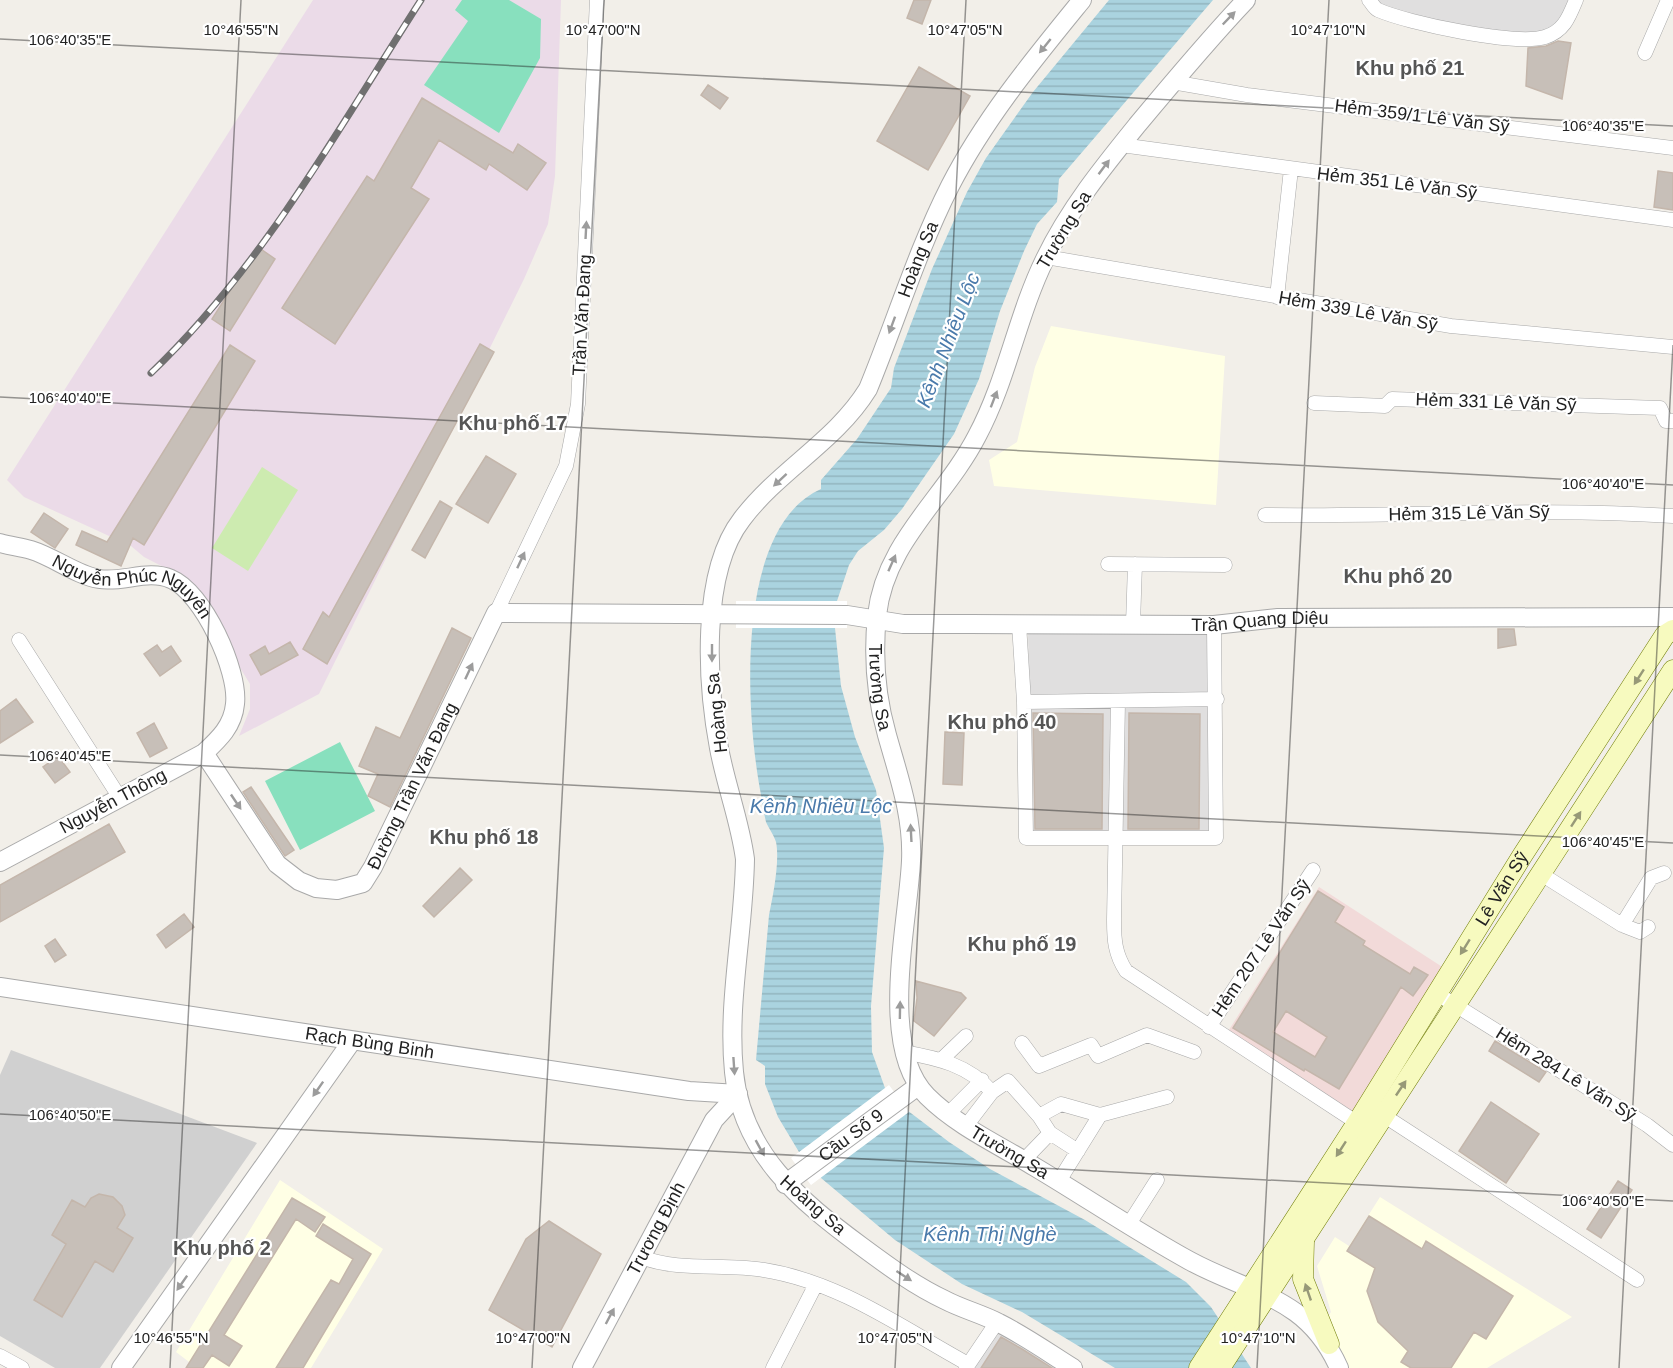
<svg xmlns="http://www.w3.org/2000/svg" width="1673" height="1368" viewBox="0 0 1673 1368" font-family="Helvetica,sans-serif">
	<style>
		.residential { fill: #e0dfdf }
		.commercial { fill: #f2dad9 }
		.education { fill: #ffffe5 }
		.religious { fill: #d0d0d0 }
		.railway { fill: #ebdbe8 }
		.grass { fill: #cdebb0 }
		.pitch { fill: #88e0be }
		.water { fill: url(#water-rules) }
		.pier { fill: #fff }
		.building { fill: #c7bfb8; stroke: #c4b6ab; stroke-width: 1.5; fill-rule: evenodd }
		.lines { fill: none; stroke-linecap: round; stroke-linejoin: round }
		.minor-casing { stroke: #a9a9a9; stroke-width: 15 }
		.tertiary-casing { stroke: #a9a9a9; stroke-width: 20 }
		.secondary-casing { stroke: #707d05; stroke-width: 21 }
		.minor { stroke: #fff; stroke-width: 14 }
		.tertiary { stroke: #fff; stroke-width: 18 }
		.secondary { stroke: #f7fabf; stroke-width: 20 }
		.rail-casing { stroke: #707070; stroke-width: 7 }
		.rail { stroke: #fff; stroke-width: 4.5; stroke-dasharray: 14; stroke-linecap: butt }
		.oneway { fill: #9c9c9c }
		.oneway2 { fill: #979978 }
		.ticks { fill: none; stroke: #222; stroke-width: 1.5; stroke-opacity: 0.45 }
		.labels { text-anchor: middle; stroke-width: 4.5; stroke-linejoin: round; paint-order: stroke }
		.street-label { font-size: 18px; fill: #222; stroke: #fff }
		.neighbourhood-label { font-size: 20px; font-weight: bold; fill: #555; stroke: #fff }
		.water-label { font-size: 20px; font-style: italic; fill: #4a7aab; stroke: #fff }
		.ticks-label { font-size: 15px; text-anchor: middle; fill: #222; stroke: #fff; stroke-width: 4.5; stroke-linejoin: round; paint-order: stroke }
	</style>
	<defs>
		<pattern id="water-rules" width="6" height="5" patternUnits="userSpaceOnUse" patternTransform="scale(1.5)"><rect width="6" height="5" fill="#aad3df"/><path d="M0 2.5h6" fill="none" stroke="#92b5bf"/></pattern>
	</defs>
	<rect width="100%" height="100%" fill="#f2efe9"/>
	<!-- residential -->
	<path class="residential" d="M1365,0H1574L1565,23L1529,38L1422,21Z
		M1028,629L1208,630L1211,833H1031Z
		M994,1328L1061,1368H969Z"/>
	<!-- commercial -->
	<path class="commercial" d="M1319,887L1447,970L1354,1116L1227,1033Z"/>
	<!-- education -->
	<path class="education" d="M1051,326L1225,356L1216,505L994,486L989,460L1017,442L1035,367Z
		M280,1180L383,1249L311,1368H197L176,1352Z
		M1380,1197L1572,1317L1487,1368H1346L1326,1320L1331,1312L1317,1266L1335,1237L1349,1246Z"/>
	<!-- religious -->
	<path class="religious" d="M11,1050L257,1143L100,1368H55L0,1336V1075Z"/>
	<!-- railway -->
	<path class="railway" d="M313,0H561L555,176L548,224L524,279L319,694L239,736L250,709V684L185,578L144,557L131,546L24,497L7,480Z"/>
	<!-- grass -->
	<path class="grass" d="M262,467L298,490L248,571L212,548Z"/>
	<!-- pitch -->
	<path class="pitch" d="M462,0H509L541,19L540,58L499,133L424,85L468,21L455,10Z
		M340,742L375,811L300,850L265,781Z"/>
	<!-- water -->
	<path class="water" d="M1109,0H1213L1059,179L1057,202L1037,224L1024,251L1000,311L979,379L954,434L902,509L884,530L858,551L849,565L837,601L835,628L841,686L855,737L876,790L884,848L871,1006L872,1052L885,1088L895,1101L949,1142L990,1169L1085,1220L1186,1282L1211,1307L1251,1368H1115L1022,1312L962,1284L895,1240L821,1178L799,1152L778,1117L765,1084V1066L756,1060L769,915C773,896 780,861 776,842C774,835 769,829 766,822C764,813 762,803 761,795C746,717 733,528 821,489V480L857,439L891,388L894,368L932,269L967,192L986,158L1033,92Z"/>
	<!-- pier -->
	<path class="pier" d="M736,601H847V628H736Z
		M889,1085L909,1112L811,1185L791,1158Z"/>
	<!-- building -->
	<path class="building" d="M914,0H931L922,24L907,18Z
		M1558,41L1571,43L1562,99L1526,86L1528,48L1546,46Z
		M919,67L970,96L928,170L877,141Z
		M708,85L728,98L720,109L701,95Z
		M422,98L513,153L518,144L546,163L527,190L489,164L486,170L439,140L411,188L429,199L335,344L282,308L367,176L374,181Z
		M1658,171L1673,173V210L1654,207Z
		M258,247L275,259L230,331L212,319Z
		M480,344L494,352L327,664L303,649L323,612L329,617Z
		M230,345L255,361L144,545L133,538L121,566L76,545L82,531L107,542Z
		M486,456L516,474L488,523L456,504Z
		M440,501L452,508L425,558L412,550Z
		M44,513L68,529L55,548L31,532Z
		M452,628L471,638L390,807L368,796L378,774L359,766L376,727L400,738Z
		M1498,629H1514L1516,645L1498,648Z
		M290,642L298,655L261,675L250,655L265,646L269,654Z
		M157,645L162,652L171,646L181,661L160,676L144,654Z
		M16,699L33,722L0,743V711Z
		M1033,713L1103,714L1102,829H1035Z
		M1129,713L1200,714L1199,829H1128Z
		M154,723L167,748L150,757L137,733Z
		M945,732L964,733L962,785L943,784Z
		M58,756L70,772L55,783L43,767Z
		M251,787L294,850L285,856L243,792Z
		M109,824L125,852L0,922V885Z
		M460,868L472,880L434,917L423,906Z
		M1318,891L1344,907L1335,922L1365,941L1363,945L1410,974L1414,967L1428,975L1413,996L1401,987L1339,1089L1305,1069L1304,1071L1233,1028ZM1286,1011L1327,1037L1315,1057L1273,1032Z
		M184,914L194,927L166,948L157,935Z
		M55,939L66,955L55,962L45,946Z
		M916,981L961,993L966,998L934,1036L914,1021L917,998Z
		M1495,1041L1546,1072L1539,1082L1489,1051Z
		M1491,1102L1539,1134L1506,1183L1459,1151Z
		M1618,1181L1632,1190L1601,1238L1587,1229Z
		M99,1194L113,1197L122,1206L125,1215L117,1228L133,1238L113,1272L95,1261L62,1317L34,1300L66,1244L52,1235L72,1200L85,1207L91,1198Z
		M292,1198L325,1217L315,1232L296,1219L224,1335L242,1346L229,1366L212,1355L203,1368H186Z
		M1369,1216L1422,1249L1426,1241L1513,1296L1486,1339L1474,1332L1451,1368H1411L1401,1362L1408,1351L1378,1322L1367,1291L1375,1268L1347,1251Z
		M549,1221L601,1254L552,1347L489,1310L526,1239Z
		M323,1224L371,1254L303,1368H276L331,1280L339,1284L353,1259L316,1236Z
		M1001,1337L1022,1349L1052,1368H981Z"/>
	<g class="lines">
		<defs>
			<path id="minor" d="M1369,0C1372,3 1374,8 1378,10C1407,23 1516,46 1545,37C1564,31 1569,17 1576,0
				M1645,53L1668,0
				M1172,82L1247,95L1673,148
				M1121,145L1673,220
				M1046,257L1451,326L1673,347
				M1277,297L1291,169
				M1314,403L1385,406L1392,399L1660,408L1666,421H1673
				M1265,515C1401,517 1537,507 1673,516
				M1108,564L1225,565
				M496,613L566,466L578,404L597,0
				M1019,624L1024,702L1026,838H1216L1214,625
				M1133,624L1135,564
				M19,640L120,798
				M1118,701L1114,920C1114,940 1115,954 1126,971L1362,1126
				M1024,702L1217,699
				M1541,874L1622,925L1651,878L1664,873
				M1622,925L1640,932L1648,927
				M1436,993L1647,1125L1673,1145
				M1209,1027L1313,870
				M1022,1043L1039,1066L1091,1045L1098,1056L1147,1035L1194,1052
				M903,1052C937,1058 969,1065 992,1092
				M942,1059L966,1036
				M949,1113L982,1080
				M1383,1115L1637,1280
				M1039,1116L1061,1104L1100,1115
				M966,1126L992,1092L1008,1081L1039,1116L1050,1133L1078,1151
				M1024,1160L1050,1133
				M1059,1181L1100,1115L1167,1097
				M1129,1224L1157,1180
				M641,1257C680,1272 724,1263 764,1270C840,1282 902,1328 968,1364
				M0,1356L22,1368
				M773,1368L816,1284
				M966,1368L997,1322"/>
			<g id="tertiary">
				<path id="s1" d="M1246,0C1208,40 1173,82 1138,124C1104,166 1069,209 1045,259C1017,316 1007,380 977,436C945,498 885,542 877,615C873,654 876,697 887,735C899,778 913,816 911,861C908,925 878,1047 927,1096C957,1126 999,1145 1035,1167C1087,1198 1137,1232 1190,1261C1253,1295 1307,1296 1339,1368"/>
				<path id="s2" d="M0,543C10,546 21,547 31,550C54,557 76,575 99,579C123,583 148,569 171,579C203,592 239,671 235,704C233,726 219,739 204,753L0,862"/>
				<path id="s3" d="M204,753L277,864L299,881L316,888L337,890L363,883L373,867L496,613L847,615L903,624H970L1214,625L1278,618L1673,617"/>
				<path id="s4" d="M0,987L689,1091L738,1094"/>
				<path id="s5" d="M785,1184L918,1086"/>
				<path d="M121,1368L352,1041"/>
				<path id="s6" d="M582,1368L714,1120L738,1094"/>
				<path id="s7" d="M1073,1368C1049,1353 1025,1336 999,1323C982,1314 962,1309 945,1300C915,1286 888,1266 861,1246C800,1201 742,1153 734,1072C727,1002 744,930 745,859C740,821 726,786 719,748C707,684 700,573 742,519C779,470 836,441 868,389C896,321 917,251 950,186C985,118 1034,59 1082,0"/>
			</g>
			<g id="secondary">
				<path d="M1304,1241L1303,1279L1329,1344"/>
				<path id="s8" d="M1199,1368L1357,1123L1522,856L1665,635L1673,630"/>
				<path d="M1220,1368L1673,670"/>
			</g>
		</defs>
		<!-- minor casing -->
		<use href="#minor" class="minor-casing"/>
		<!-- tertiary casing -->
		<use href="#tertiary" class="tertiary-casing"/>
		<!-- secondary casing -->
		<use href="#secondary" class="secondary-casing"/>
		<!-- minor -->
		<use href="#minor" class="minor"/>
		<!-- tertiary -->
		<use href="#tertiary" class="tertiary"/>
		<!-- secondary -->
		<use href="#secondary" class="secondary"/>
		<defs>
			<path id="rail" d="M151,373C263,266 338,129 421,0"/>
		</defs>
		<!-- rail casing -->
		<use href="#rail" class="rail-casing"/>
		<!-- rail -->
		<use href="#rail" class="rail"/>
	</g>
	<!-- one-way arrows -->
	<defs><path id="oneway-solid" d="M-6-.8H1V-3.2L6.5 0L1 3.2V.8H-6Z" transform="scale(1.5)"/></defs>
	<g class="oneway">
		<use href="#oneway-solid" transform="translate(1229 18) rotate(-46)"/>
		<use href="#oneway-solid" transform="translate(1045 46) rotate(129)"/>
		<use href="#oneway-solid" transform="translate(1104 167) rotate(-53)"/>
		<use href="#oneway-solid" transform="translate(586 230) rotate(-87)"/>
		<use href="#oneway-solid" transform="translate(892 325) rotate(110)"/>
		<use href="#oneway-solid" transform="translate(994 399) rotate(-69)"/>
		<use href="#oneway-solid" transform="translate(780 480) rotate(137)"/>
		<use href="#oneway-solid" transform="translate(521 560) rotate(-65)"/>
		<use href="#oneway-solid" transform="translate(892 563) rotate(-66)"/>
		<use href="#oneway-solid" transform="translate(712 653) rotate(90)"/>
		<use href="#oneway-solid" transform="translate(469 671) rotate(-65)"/>
		<use href="#oneway-solid" transform="translate(236 802) rotate(56)"/>
		<use href="#oneway-solid" transform="translate(911 833) rotate(-93)"/>
		<use href="#oneway-solid" transform="translate(900 1010) rotate(-89)"/>
		<use href="#oneway-solid" transform="translate(734 1066) rotate(86)"/>
		<use href="#oneway-solid" transform="translate(318 1089) rotate(125)"/>
		<use href="#oneway-solid" transform="translate(760 1148) rotate(61)"/>
		<use href="#oneway-solid" transform="translate(904 1276) rotate(33)"/>
		<use href="#oneway-solid" transform="translate(182 1283) rotate(125)"/>
		<use href="#oneway-solid" transform="translate(610 1316) rotate(-62)"/>
	</g>
	<g class="oneway2">
		<use href="#oneway-solid" transform="translate(1639 677) rotate(123)"/>
		<use href="#oneway-solid" transform="translate(1576 819) rotate(-57)"/>
		<use href="#oneway-solid" transform="translate(1465 947) rotate(122)"/>
		<use href="#oneway-solid" transform="translate(1401 1088) rotate(-56)"/>
		<use href="#oneway-solid" transform="translate(1341 1149) rotate(123)"/>
		<use href="#oneway-solid" transform="translate(1308 1292) rotate(-109)"/>
	</g>
	<!-- ticks -->
	<path class="ticks" d="M0,39L1673,126M0,397L1673,485M0,755L1673,843M0,1114L1673,1201M170,1368L241,0M532,1368L604,0M895,1368L966,0M1257,1368L1329,0M1619,1368L1673,345"/>
	<g class="labels">
		<!-- street labels -->
		<g class="street-label">
			<text transform="translate(1422 116) rotate(7)" y="6">Hẻm 359/1 Lê Văn Sỹ</text>
			<text transform="translate(1397 183) rotate(7)" y="6">Hẻm 351 Lê Văn Sỹ</text>
			<text transform="translate(1064 230) rotate(-59)" y="6">Trường Sa</text>
			<text dy="6" stroke="none"><textPath href="#s7" startOffset="1352">Hoàng Sa</textPath></text>
			<text transform="translate(1358 311) rotate(10)" y="6">Hẻm 339 Lê Văn Sỹ</text>
			<text transform="translate(582 315) rotate(-87)" y="6">Trần Văn Ðang</text>
			<text transform="translate(1496 402) rotate(2)" y="6">Hẻm 331 Lê Văn Sỹ</text>
			<text transform="translate(1469 513) rotate(-1)" y="6">Hẻm 315 Lê Văn Sỹ</text>
			<text dy="6" stroke="none"><textPath href="#s2" startOffset="144">Nguyễn Phúc Nguyên</textPath></text>
			<text dy="6" stroke="none"><textPath href="#s3" startOffset="1293">Trần Quang Diệu</textPath></text>
			<text dy="6" stroke="none"><textPath href="#s1" startOffset="798">Trường Sa</textPath></text>
			<text transform="translate(717 713) rotate(-96)" y="6">Hoàng Sa</text>
			<text dy="6" stroke="none"><textPath href="#s3" startOffset="336">Đường Trần Văn Đang</textPath></text>
			<text transform="translate(113 801) rotate(-28)" y="6">Nguyễn Thông</text>
			<text dy="6" stroke="none"><textPath href="#s8" startOffset="567">Lê Văn Sỹ</textPath></text>
			<text transform="translate(1261 948) rotate(-56)" y="6">Hẻm 207 Lê Văn Sỹ</text>
			<text dy="6" stroke="none"><textPath href="#s4" startOffset="374">Rạch Bùng Binh</textPath></text>
			<text transform="translate(1566 1074) rotate(32)" y="6">Hẻm 284 Lê Văn Sỹ</text>
			<text dy="6" stroke="none"><textPath href="#s5" startOffset="82">Cầu Số 9</textPath></text>
			<text dy="6" stroke="none"><textPath href="#s1" startOffset="1318">Trường Sa</textPath></text>
			<text transform="translate(813 1205) rotate(41)" y="6">Hoàng Sa</text>
			<text dy="6" stroke="none"><textPath href="#s6" startOffset="158">Trương Định</textPath></text>
		</g>
		<!-- neighbourhood labels -->
		<g class="neighbourhood-label">
			<text x="1410" y="75">Khu phố 21</text>
			<text x="513" y="430">Khu phố 17</text>
			<text x="1398" y="583">Khu phố 20</text>
			<text x="1002" y="729">Khu phố 40</text>
			<text x="484" y="844">Khu phố 18</text>
			<text x="1022" y="951">Khu phố 19</text>
			<text x="222" y="1255">Khu phố 2</text>
		</g>
		<!-- water labels -->
		<g class="water-label">
			<text transform="translate(948 340) rotate(-69)" y="7">Kênh Nhiêu Lộc</text>
			<text x="821" y="813">Kênh Nhiêu Lộc</text>
			<text x="990" y="1241">Kênh Thị Nghè</text>
		</g>
	</g>
	<g class="ticks-label">
		<text x="241" y="35">10°46'55"N</text>
		<text x="603" y="35">10°47'00"N</text>
		<text x="965" y="35">10°47'05"N</text>
		<text x="1328" y="35">10°47'10"N</text>
		<text x="70" y="45">106°40'35"E</text>
		<text x="1603" y="131">106°40'35"E</text>
		<text x="70" y="403">106°40'40"E</text>
		<text x="1603" y="489">106°40'40"E</text>
		<text x="70" y="761">106°40'45"E</text>
		<text x="1603" y="847">106°40'45"E</text>
		<text x="70" y="1120">106°40'50"E</text>
		<text x="1603" y="1206">106°40'50"E</text>
		<text x="171" y="1343">10°46'55"N</text>
		<text x="533" y="1343">10°47'00"N</text>
		<text x="895" y="1343">10°47'05"N</text>
		<text x="1258" y="1343">10°47'10"N</text>
	</g>
</svg>
